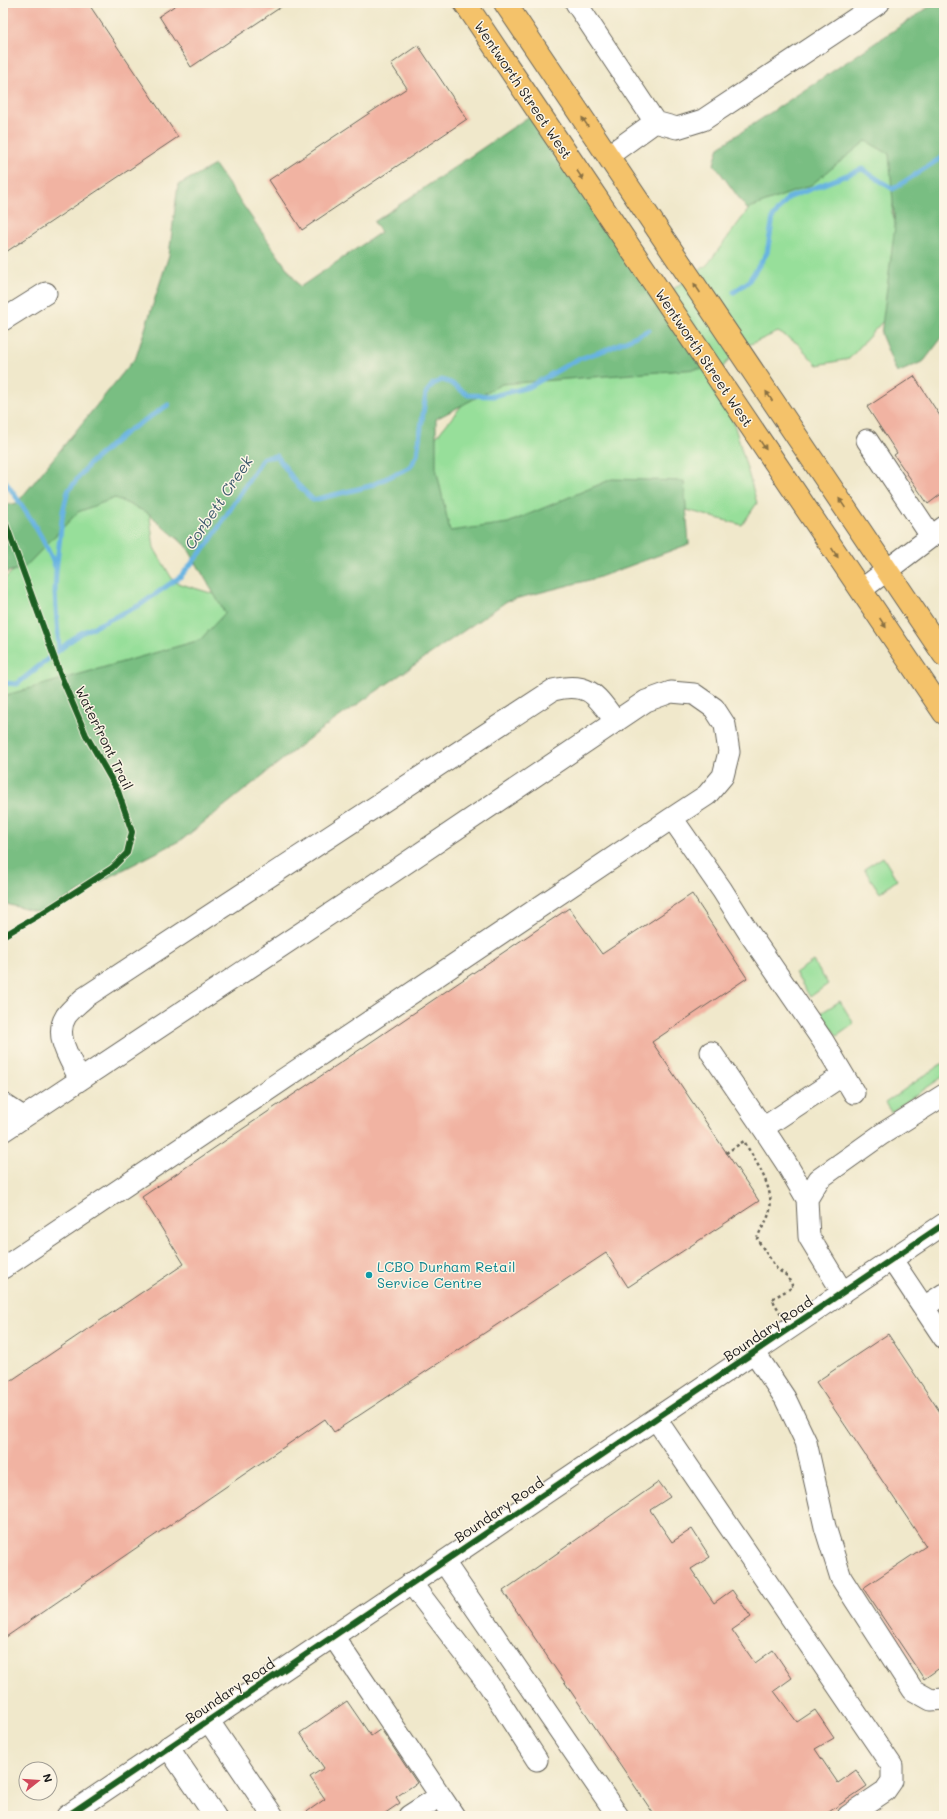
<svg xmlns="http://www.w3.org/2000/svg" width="947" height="1819" viewBox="0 0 947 1819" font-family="Mali,sans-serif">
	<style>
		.green { fill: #97df9a; stroke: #5a7e5b }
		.forest { fill: #79be82; stroke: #4a6d4f }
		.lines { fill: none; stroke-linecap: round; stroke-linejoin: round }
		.stream { stroke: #67b3e1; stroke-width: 5 }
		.building { fill: #f1b3a2 }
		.minor-casing { stroke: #666359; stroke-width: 23 }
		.major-casing { stroke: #666359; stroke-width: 24 }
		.path { stroke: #666359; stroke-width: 2.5; stroke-dasharray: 3 3; stroke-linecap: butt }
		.minor { stroke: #fff; stroke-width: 21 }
		.major { stroke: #f4c26a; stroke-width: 22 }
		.cycleway-casing { stroke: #fcf5e5; stroke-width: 8 }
		.cycleway { stroke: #1b5e20; stroke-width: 6 }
		.oneway { fill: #886f43 }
		.culture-dot { fill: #0f9aa8; stroke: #fcf5e5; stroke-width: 1.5 }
		.labels { text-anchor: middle; stroke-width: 3; stroke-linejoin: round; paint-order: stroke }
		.street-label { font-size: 14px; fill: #1c1c1c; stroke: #fcf5e5 }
		.culture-label { font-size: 14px; fill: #0d838f; stroke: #fcf5e5; text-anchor: start }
		.water-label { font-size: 15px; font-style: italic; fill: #3a586b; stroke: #fcf5e5 }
	</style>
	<rect width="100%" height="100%" fill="#fcf5e5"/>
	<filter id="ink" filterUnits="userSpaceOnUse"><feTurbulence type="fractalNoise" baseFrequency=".025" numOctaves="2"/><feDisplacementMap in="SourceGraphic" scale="8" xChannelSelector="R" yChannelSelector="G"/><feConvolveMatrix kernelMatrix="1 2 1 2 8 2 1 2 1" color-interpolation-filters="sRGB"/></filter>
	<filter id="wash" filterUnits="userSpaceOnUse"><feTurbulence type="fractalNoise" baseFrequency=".012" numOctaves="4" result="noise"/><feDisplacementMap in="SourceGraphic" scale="16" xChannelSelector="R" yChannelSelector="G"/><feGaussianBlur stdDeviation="0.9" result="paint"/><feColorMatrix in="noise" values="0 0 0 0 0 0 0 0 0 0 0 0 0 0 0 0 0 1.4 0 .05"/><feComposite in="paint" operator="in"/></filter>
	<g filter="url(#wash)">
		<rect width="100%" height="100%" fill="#f0e8cb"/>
		<!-- green -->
		<path class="green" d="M887,96L896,184L892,212L914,286L849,359L817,365L797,343L778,332L737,350L719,372L757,503L742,525L683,509L439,547L428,447L463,404L529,352L648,307L707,265L796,146Z
			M143,465L154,548L174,582L311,623L3,713V580L78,512Z
			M883,857L897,880L880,893L864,869Z
			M813,961L828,984L810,997L795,973Z
			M840,1001L854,1024L837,1036L821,1013Z
			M944,1062V1076L891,1112L885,1103Z"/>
		<!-- forest -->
		<path class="forest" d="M935,3H944V335L924,361L897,373L881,334L895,226L889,154L866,141L811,185L747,209L714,164L719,147Z
			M537,111L711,368L502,384L436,419V468L450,531L508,523L612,479L684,481L689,544L597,578L507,601L316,733L183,839L39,913L3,903V696L200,640L225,613L187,547L148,513L115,498L78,512L24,568L3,573V506L17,503L136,357L169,255L178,185L215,165L300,287L381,232L374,222Z"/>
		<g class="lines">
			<!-- stream -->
			<path class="stream" d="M734,292L748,282L767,253L773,217L788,198L862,169L893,189L944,156
				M3,478C23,507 44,536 56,569
				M59,650L55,593L56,571L63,511L68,491L89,464L125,433L168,405
				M3,683L17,684L79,634L140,605L181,576L208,544L263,458L277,456L296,483L313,500L370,486L410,467L417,455L426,393L433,384L442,380L451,383L468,395L493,396L529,387L576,360L608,349L649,330"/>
		</g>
		<g id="blocks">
			<!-- building -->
			<path class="building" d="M3,3H88L178,137L3,254Z
				M179,3H287L191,67L159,16Z
				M418,45L467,119L302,230L269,180L407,88L391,64Z
				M914,376L944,422V492L928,504L894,455L897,453L867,407Z
				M692,894L747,978L652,1042L759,1201L628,1287L606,1253L334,1432L325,1419L3,1639V1386L184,1264L142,1197L569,908L602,954Z
				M888,1334L944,1418V1665L924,1679L863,1588L926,1546L816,1382Z
				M659,1482L670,1497L650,1510L672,1542L692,1529L710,1557L691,1569L714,1603L732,1590L751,1617L732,1630L755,1663L773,1650L792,1678L774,1691L797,1722L815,1710L834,1738L815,1749L838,1783L856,1770L867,1786L823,1816H655L503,1591Z
				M347,1701L371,1736L381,1729L417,1783L396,1797L400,1803L381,1816H301L325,1799L310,1777L324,1768L300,1733Z"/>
		</g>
	</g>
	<g filter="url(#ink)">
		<use href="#blocks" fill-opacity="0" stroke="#666359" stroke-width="1"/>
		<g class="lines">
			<defs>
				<path id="minor" d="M576,3L655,122L608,156
					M655,122L677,128L703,120L879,3
					M3,320L46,293
					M867,440L931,536
					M861,590L944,527
					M711,1052L763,1128
					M80,1080C71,1060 53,1036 66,1016C71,1009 79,1003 84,998L553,690C589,681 596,695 616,722
					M3,1104L23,1117
					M3,1131L369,888L646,701L671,692L694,694L714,708L725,725L729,752L723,776L707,795L672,818
					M807,1199L786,1163L763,1128L843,1075
					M892,1260L944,1338
					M3,1268L672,818L722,890L749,933L823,1041L854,1093
					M843,1293L809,1237L807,1199L819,1179L882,1134L944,1095
					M924,1307L944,1294
					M755,1353L785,1398L806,1442L825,1527L841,1578L913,1690L931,1700L944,1699
					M656,1419L892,1766V1781L885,1791L848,1816
					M444,1562L618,1816
					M411,1583L489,1685L537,1760
					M333,1636L454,1816
					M208,1720L273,1816
					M168,1747L215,1816
					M67,1816L944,1224
					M409,1816L440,1796"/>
				<path id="major" d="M465,3L944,713
					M505,3L944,655"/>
			</defs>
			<!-- minor casing -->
			<use href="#minor" class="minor-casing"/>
			<!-- major casing -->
			<use href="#major" class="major-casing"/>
			<!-- path -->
			<path class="path" d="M726,1153L744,1141C755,1161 774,1186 770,1210C768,1221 760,1229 757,1239L777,1269L787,1276L793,1287L772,1299L781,1314"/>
			<!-- minor -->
			<use href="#minor" class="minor"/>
			<!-- major -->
			<use href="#major" class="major"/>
			<defs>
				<path id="cycleway" d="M3,516L61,676L86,735L118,791L132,832L127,853L112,868L36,917L3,936
					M67,1816L944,1224"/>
			</defs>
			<!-- cycleway casing -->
			<use href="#cycleway" class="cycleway-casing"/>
			<!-- cycleway -->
			<use href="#cycleway" class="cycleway"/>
		</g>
		<!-- one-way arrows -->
		<defs><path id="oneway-solid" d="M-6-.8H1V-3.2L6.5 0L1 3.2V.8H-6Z"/></defs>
		<g class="oneway">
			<use href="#oneway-solid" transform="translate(585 122) rotate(-124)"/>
			<use href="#oneway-solid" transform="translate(580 175) rotate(56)"/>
			<use href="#oneway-solid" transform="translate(697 288) rotate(-124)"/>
			<use href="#oneway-solid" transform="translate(769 396) rotate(-124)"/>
			<use href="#oneway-solid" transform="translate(763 445) rotate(56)"/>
			<use href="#oneway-solid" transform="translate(842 503) rotate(-124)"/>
			<use href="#oneway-solid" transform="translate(835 553) rotate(56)"/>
			<use href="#oneway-solid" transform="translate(883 623) rotate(56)"/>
		</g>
	</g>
	<!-- markers -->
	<circle class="culture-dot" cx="369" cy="1275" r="4"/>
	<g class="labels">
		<!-- street labels -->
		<g class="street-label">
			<text transform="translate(523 90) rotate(56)" y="5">Wentworth Street West</text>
			<text transform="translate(704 358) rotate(56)" y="5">Wentworth Street West</text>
			<text transform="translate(104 738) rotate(64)" y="5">Waterfront Trail</text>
			<text transform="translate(768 1329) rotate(-34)" y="5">Boundary Road</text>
			<text transform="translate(499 1510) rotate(-34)" y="5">Boundary Road</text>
			<text transform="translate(230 1691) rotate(-34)" y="5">Boundary Road</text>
		</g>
		<!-- culture labels -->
		<g class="culture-label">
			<text x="377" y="1272">LCBO Durham Retail<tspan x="377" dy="16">Service Centre</tspan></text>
		</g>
		<!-- water labels -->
		<g class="water-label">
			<text transform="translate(219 503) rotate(-56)" y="5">Corbett Creek</text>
		</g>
	</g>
	<!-- margin -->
	<rect width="947" height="1819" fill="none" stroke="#fcf5e5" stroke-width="16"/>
	<!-- north arrow -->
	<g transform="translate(38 1781) rotate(73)"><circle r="19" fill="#fcf5e5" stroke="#a29e95"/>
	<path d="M0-3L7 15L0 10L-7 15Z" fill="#d1495b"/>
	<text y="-6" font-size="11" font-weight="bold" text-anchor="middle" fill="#1c1c1c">N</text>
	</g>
</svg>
